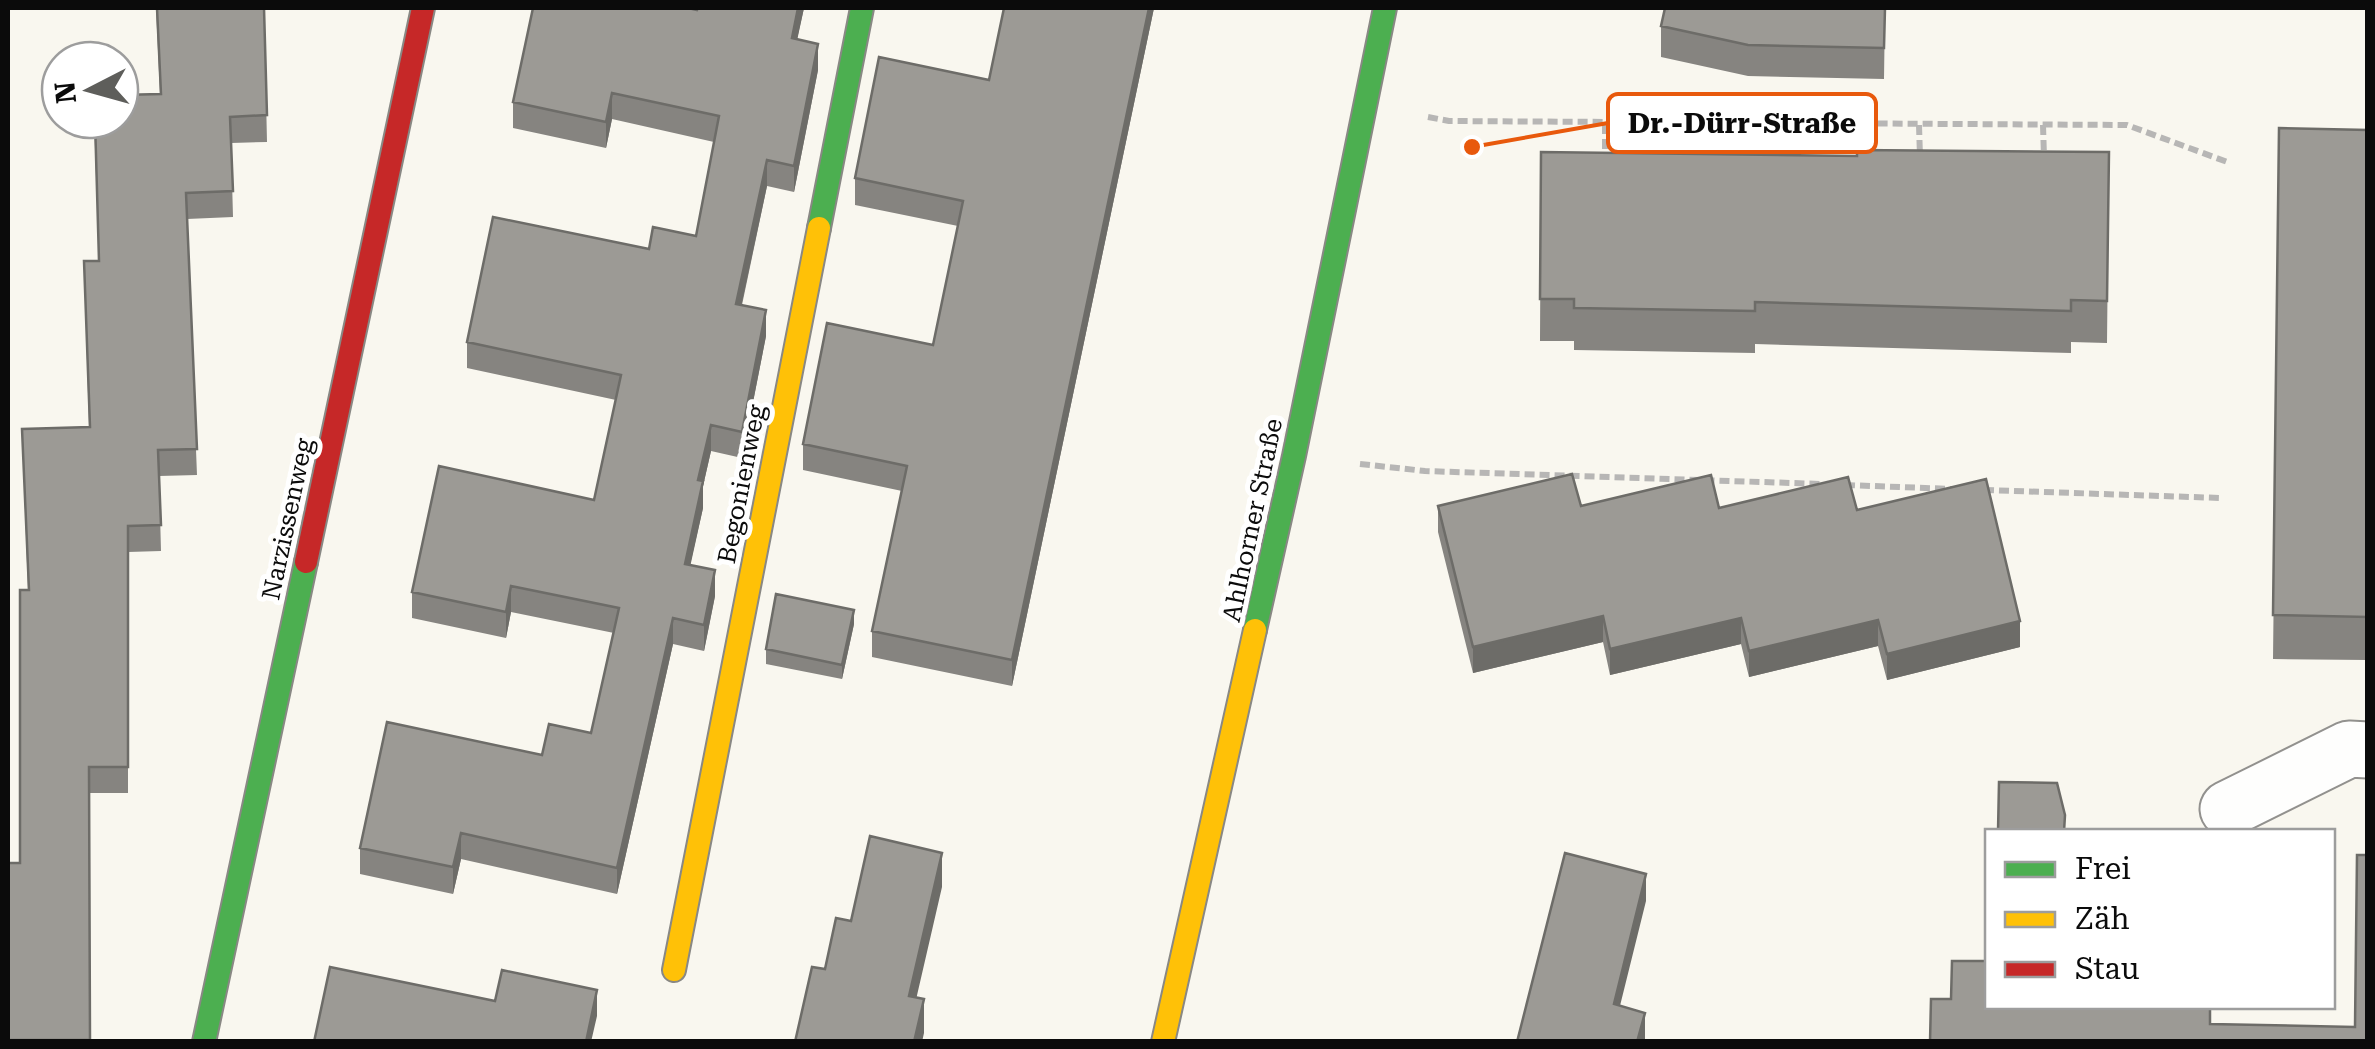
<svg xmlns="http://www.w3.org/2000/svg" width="2375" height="1049" viewBox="0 0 2375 1049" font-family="'Roboto Serif',serif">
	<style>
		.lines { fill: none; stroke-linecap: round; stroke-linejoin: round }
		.street-casing { stroke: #92918e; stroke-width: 59 }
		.fast-casing { stroke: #898884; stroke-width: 26 }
		.slow-casing { stroke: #898884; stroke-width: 26 }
		.jam-casing { stroke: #898884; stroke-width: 26 }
		.path { stroke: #b7b6b5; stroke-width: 6; stroke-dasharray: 10 5; stroke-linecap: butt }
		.street { stroke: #fefefd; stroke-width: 55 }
		.fast { stroke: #4caf50; stroke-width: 22 }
		.slow { stroke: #ffc107; stroke-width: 22 }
		.jam { stroke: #c62828; stroke-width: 22 }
		.wall { fill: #868480 }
		.shaded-wall { fill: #6d6c68 }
		.building { fill: #9c9a95; stroke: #6d6c68; stroke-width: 2.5 }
		.labels { text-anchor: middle; stroke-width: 10; stroke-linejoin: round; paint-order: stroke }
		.street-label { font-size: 25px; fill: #0b0b0b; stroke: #fff }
		.leader { fill: none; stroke: #e8590c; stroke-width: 4 }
		.callout-dot { fill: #e8590c; stroke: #fff; stroke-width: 4 }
		.callout { fill: #fff; stroke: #e8590c; stroke-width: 4 }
		.callout-label { font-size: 28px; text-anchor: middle; font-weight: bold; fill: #0b0b0b }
	</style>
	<rect width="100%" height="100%" fill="#f9f7ef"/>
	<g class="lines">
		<defs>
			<path id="street" d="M2228,809L2349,749L2368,750"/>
			<path id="fast" d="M819,228L862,8
				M1255,630L1294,456L1385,8
				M204,1042L306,562"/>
			<path id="slow" d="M674,970L819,228
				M1163,1042L1255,630"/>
			<path id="jam" d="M306,562L423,8"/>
		</defs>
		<!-- street casing -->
		<use href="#street" class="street-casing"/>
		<!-- fast casing -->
		<use href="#fast" class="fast-casing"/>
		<!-- slow casing -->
		<use href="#slow" class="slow-casing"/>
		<!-- jam casing -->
		<use href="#jam" class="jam-casing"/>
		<!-- path -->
		<path class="path" d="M1428,117L1449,121L2127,125L2230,163
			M1726,123L1728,160
			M1605,124V158
			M1919,125L1920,157
			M2043,125L2044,157
			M1360,464L1425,471L1822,484
			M1845,485L1952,489
			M1984,490L2221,498"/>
		<!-- street -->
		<use href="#street" class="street"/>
		<!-- fast -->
		<use href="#fast" class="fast"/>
		<!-- slow -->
		<use href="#slow" class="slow"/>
		<!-- jam -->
		<use href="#jam" class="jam"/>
	</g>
	<!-- wall -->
	<path class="wall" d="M156,8H264L267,142L231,143L233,217L187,219L197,475L159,476L161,551L128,552V793H90V1042H8V863H20L28,590L22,429L89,427L84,261H99L94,120H120L160,94Z
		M698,8H804L797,39L818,70L794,192L767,186L742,305L766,336L742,458L711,451L703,486V508L690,565L715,596L704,651L673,644L617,894L461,859L453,894L360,874V848L542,755L591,733L614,633L511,612L506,638L412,618V592L594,500L616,400L467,368V342L649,249L696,236L714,142L612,119L606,148L513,128V102L697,10Z
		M1004,8H1154L1012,686L872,657V631L902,491L803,470V444L933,345L958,226L855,205V178L989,80Z
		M1885,8L1884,79L1748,76L1661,57V26Z
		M2279,128L2368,130V660L2273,659Z
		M1541,152L1857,156L2109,152L2107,343L2071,342V353L1755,344V353L1574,350V341H1540Z
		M1438,506L1857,510L2020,647L1887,680L1878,646L1749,677L1741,644L1610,675L1603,642L1473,673L1438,532Z
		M854,624L842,679L766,664V649Z"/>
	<!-- shaded-wall -->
	<path class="shaded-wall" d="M798,8H804L792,64V38Z
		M1149,8H1154L1012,686V660Z
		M818,44V70L794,192V166Z
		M612,93V119L606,148V122Z
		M767,160V186L736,330V304Z
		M766,310V336L742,458V432Z
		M711,425V451L703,486V508L685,590V564L698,480Z
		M715,570V596L704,651V625Z
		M511,586V612L506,638V612Z
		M854,610V624L842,679V665Z
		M1603,616V642L1473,673V647Z
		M673,618V644L617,894V868Z
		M1741,618V644L1610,675V649Z
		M1878,620V646L1749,677V651Z
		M2020,621V647L1887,680V654Z
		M461,833V859L453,894V867Z
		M942,853V887L909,1030V996Z
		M1646,874V901L1614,1030V1004Z
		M597,990V1016L591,1042H586Z
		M924,999V1033L922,1042H914Z
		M1645,1013V1039L1644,1042H1637Z"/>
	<!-- building -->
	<path class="building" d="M157,8H264L267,115L230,117L233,191L186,193L197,449L158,450L161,525L128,526V767H89L90,1040H8V863H20V590H29L22,429L90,427L84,261H99L95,120H120V95L161,94Z
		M533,8H688L697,10L698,8H798L792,38L818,44L794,166L767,160L736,304L766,310L742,432L711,425L698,480L703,481L685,564L715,570L704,625L673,618L617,868L461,833L453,867L360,848L387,722L542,755L549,724L591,733L619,608L511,586L506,612L412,592L439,466L594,500L621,375L467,342L493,217L649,249L653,227L696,236L719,116L612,93L606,122L513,102Z
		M1004,8H1149L1012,660L872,631L907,466L803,444L827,323L933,345L963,201L855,178L879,57L989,80Z
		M1665,8H1885L1884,48L1748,45L1661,26Z
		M2279,128L2368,130V617L2273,615Z
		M1857,150L2109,152L2107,301L2071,300V311L1755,302V311L1574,308V299H1540L1541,152L1857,156Z
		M1572,474L1581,506L1711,475L1719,508L1848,477L1857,510L1986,479L2020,621L1887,654L1878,620L1749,651L1741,618L1610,649L1603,616L1473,647L1438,506Z
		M776,594L854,610L842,665L766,649Z
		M1999,782L2057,783L2065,815L2064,832H1998Z
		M870,836L942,853L909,996L924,999L914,1042H795L812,967L825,969L836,918L851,921Z
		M1565,853L1646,874L1614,1004L1645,1013L1637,1042H1517Z
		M2357,855H2368V1042H1930L1931,999H1951L1952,961H1988V1006H2210V1024L2355,1027Z
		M330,967L495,1001L502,970L597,990L586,1042H314Z"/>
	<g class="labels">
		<!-- street labels -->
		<g class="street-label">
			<text transform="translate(741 484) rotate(-79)" y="9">Begonienweg</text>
			<text transform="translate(287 519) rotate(-78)" y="9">Narzissenweg</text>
			<text transform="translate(1252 520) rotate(-78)" y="9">Ahlhorner Straße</text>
		</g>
	</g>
	<!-- callouts -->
	<path class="leader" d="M1472 147L1608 123"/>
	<circle class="callout-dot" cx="1472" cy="147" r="10"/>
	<rect class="callout" x="1608" y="94" width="268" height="58" rx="10"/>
	<g class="callout-label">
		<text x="1742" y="133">Dr.-Dürr-Straße</text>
	</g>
	<!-- border -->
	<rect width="2375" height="1049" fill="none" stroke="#0b0b0b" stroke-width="20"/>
	<!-- legend -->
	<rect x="1985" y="829" width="350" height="180" fill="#ffffff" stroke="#9d9d9d" stroke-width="2.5"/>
	<rect x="2005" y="862" width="50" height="15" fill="#4caf50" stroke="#9d9d9d" stroke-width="2.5"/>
	<text x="2075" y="879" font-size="30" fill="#0b0b0b">Frei</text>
	<rect x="2005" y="912" width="50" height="15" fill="#ffc107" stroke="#9d9d9d" stroke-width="2.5"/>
	<text x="2075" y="929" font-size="30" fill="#0b0b0b">Zäh</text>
	<rect x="2005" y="962" width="50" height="15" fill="#c62828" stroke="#9d9d9d" stroke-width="2.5"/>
	<text x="2075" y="979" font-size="30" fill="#0b0b0b">Stau</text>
	<!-- north arrow -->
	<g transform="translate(90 90) rotate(264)"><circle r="48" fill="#ffffff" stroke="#9d9d9d" stroke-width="2.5"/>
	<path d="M0-8L18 38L0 25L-18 38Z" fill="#5e5e5b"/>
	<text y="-15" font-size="28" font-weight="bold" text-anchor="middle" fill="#0b0b0b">N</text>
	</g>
</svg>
